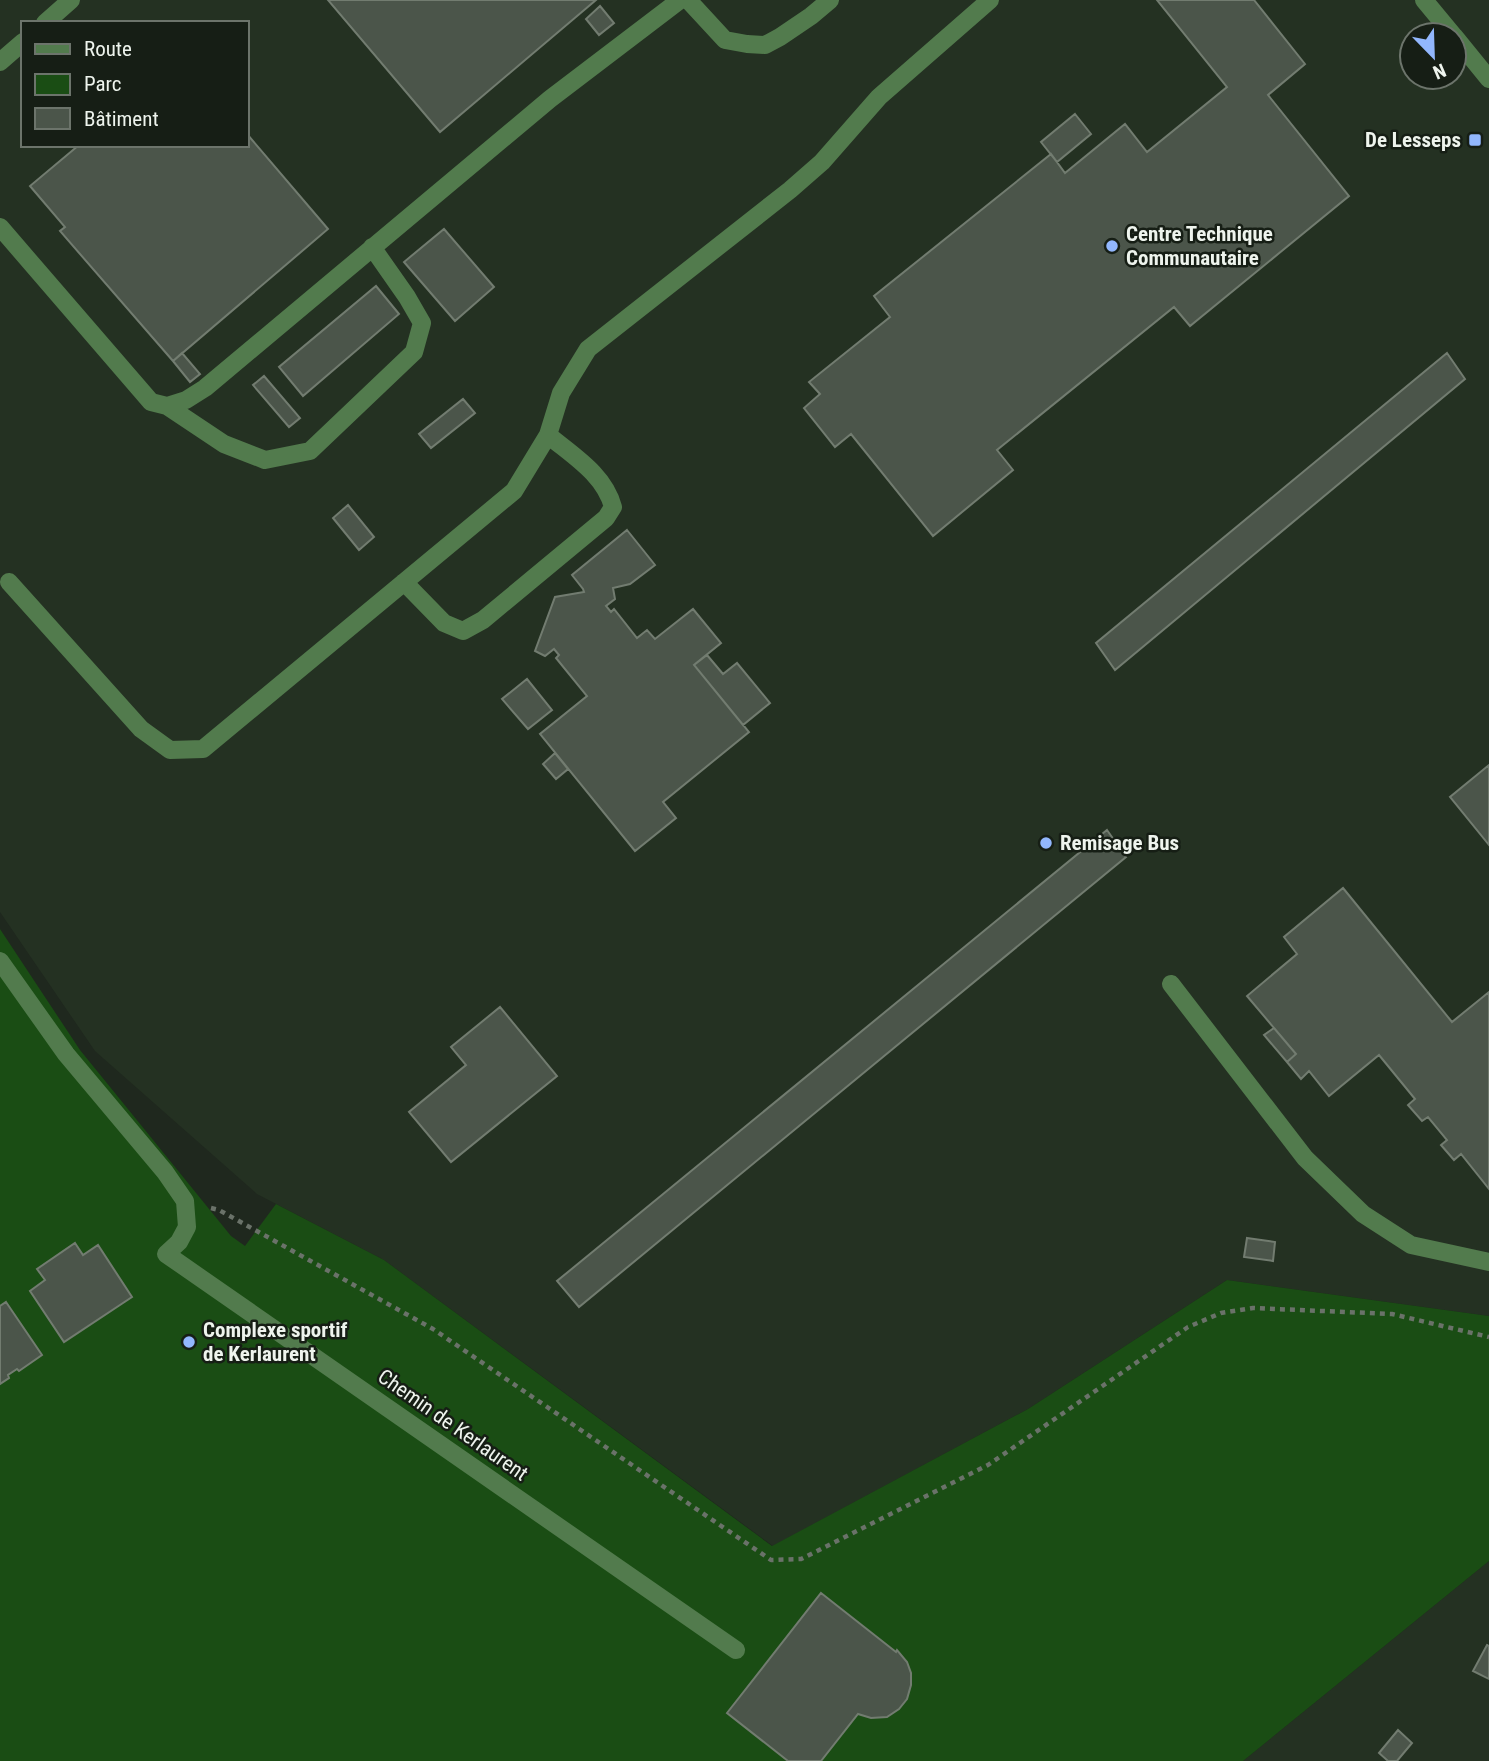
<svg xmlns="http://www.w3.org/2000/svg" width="1489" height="1761" viewBox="0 0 1489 1761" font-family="'Roboto Condensed',sans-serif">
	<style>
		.built { fill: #243122; fill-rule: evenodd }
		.green { fill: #1a4d14 }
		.building { fill: #4b554a; stroke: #727c70; stroke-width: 2 }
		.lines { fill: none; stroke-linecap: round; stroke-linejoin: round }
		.path { stroke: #6a7269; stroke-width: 4.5; stroke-dasharray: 5 5; stroke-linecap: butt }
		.minor { stroke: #527b4d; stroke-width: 18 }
		.poi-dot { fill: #92b7fd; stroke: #161e15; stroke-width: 2.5 }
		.labels { text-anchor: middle; stroke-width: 5; stroke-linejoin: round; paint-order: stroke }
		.poi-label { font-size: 21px; font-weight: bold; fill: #eef4ed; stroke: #161e15; text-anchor: start }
		.street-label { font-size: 21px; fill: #eef4ed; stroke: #161e15 }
	</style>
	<rect width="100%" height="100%" fill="#1f281e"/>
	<!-- built -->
	<path class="built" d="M0,0H1489V1316L1227,1280L1028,1409L773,1546L384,1260L257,1194L95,1051L0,912ZM23,23H247V145H23ZM1412,35H1454V77H1412Z
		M1489,1561V1761H1243Z"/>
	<!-- green -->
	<path class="green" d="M0,929L80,1050L231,1236L245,1246L276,1204L384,1260L772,1546L1028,1409L1227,1280L1489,1316V1561L1243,1761H0Z"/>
	<!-- building -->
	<path class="building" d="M328,0H596L440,132Z
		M1157,0H1254L1305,64L1268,95L1349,196L1190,326L1174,307L997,450L1013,470L933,536L851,434L835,447L804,408L820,394L809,382L890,317L874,296L1051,154L1065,173L1125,124L1147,152L1227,87Z
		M600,6L614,23L599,35L586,19Z
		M1075,114L1091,134L1057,162L1041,142Z
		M247,134L328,229L173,361L60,231L65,227L30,186L79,145H247Z
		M444,229L494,287L455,321L404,262Z
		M376,286L399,314L303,396L279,367Z
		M182,353L200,374L190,382L173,361Z
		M1447,353L1465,379L1115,670L1096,643Z
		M264,376L300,418L289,427L253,385Z
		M463,399L475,413L431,448L419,434Z
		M348,505L374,537L359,550L333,518Z
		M627,530L655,565L630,584L613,588L615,599L606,606L611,612L614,609L637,638L647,630L655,639L693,609L721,643L694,665L749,732L663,802L676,818L635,851L540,734L587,696L556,658L559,655L554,649L545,656L535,651L555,597L584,592L583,589L572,575Z
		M707,655L723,674L737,663L770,703L743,725L694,665Z
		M527,679L552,710L528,729L502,699Z
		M555,753L568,769L556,779L543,764Z
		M1489,765V845L1450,797Z
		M1107,830L1126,857L579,1307L557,1281Z
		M1343,888L1452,1022L1489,992V1189L1461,1154L1454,1160L1441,1145L1447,1140L1428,1117L1422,1121L1408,1105L1415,1099L1379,1055L1329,1096L1309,1071L1301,1079L1287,1062L1296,1054L1247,996L1297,954L1284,937Z
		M500,1007L557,1076L451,1162L409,1112L466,1065L451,1047Z
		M1274,1028L1296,1054L1287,1062L1264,1035Z
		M1247,1238L1275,1242L1273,1261L1244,1257Z
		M75,1243L83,1255L98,1245L132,1297L64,1342L30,1291L45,1280L37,1269Z
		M6,1302L42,1355L19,1371L17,1369L8,1375L9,1378L0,1384V1306Z
		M821,1593L896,1652L897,1650L907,1662L911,1673V1685L907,1699L899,1709L887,1717L871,1718L858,1714L821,1761H788L727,1713Z
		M1487,1645L1489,1646V1679L1473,1671Z
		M1398,1730L1412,1743L1397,1761H1388L1379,1753Z"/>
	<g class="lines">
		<!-- path -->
		<path class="path" d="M211,1208L219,1210L433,1329L771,1560L801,1559L988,1465L1188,1327L1221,1313L1253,1308L1392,1314L1489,1337"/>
		<!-- minor -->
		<path class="minor" d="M688,0L725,40L747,44L765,45L780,37L811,16L830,0
			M1424,0L1453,35
			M45,23L71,0
			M1454,36L1489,79
			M0,62L23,42
			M0,227L151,402L167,406L186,400L205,388L550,99L680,0
			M167,406L224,444L265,460L310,451L414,352L422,323L407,297L372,247
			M9,582L141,729L170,750L203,749L514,491L548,435L561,393L588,349L790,190L822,162L879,97L990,0
			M404,582L444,623L463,631L483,620L606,518L613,507C604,474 573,456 548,435
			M0,961L66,1054L165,1172L185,1201L187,1227L179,1242L166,1254L736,1650
			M1171,984L1305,1158L1363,1214L1411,1245L1489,1262"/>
	</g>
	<!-- markers -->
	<g class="poi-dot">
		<rect x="1468" y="133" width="14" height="14" rx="3.5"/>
		<circle cx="1112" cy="246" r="7"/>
		<circle cx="1046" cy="843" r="7"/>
		<circle cx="189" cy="1342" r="7"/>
	</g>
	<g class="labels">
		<!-- poi labels -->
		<g class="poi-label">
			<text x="1461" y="147" text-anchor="end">De Lesseps</text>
			<text x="1126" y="241">Centre Technique<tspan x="1126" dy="24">Communautaire</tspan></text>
			<text x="1060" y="850">Remisage Bus</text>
			<text x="203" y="1337">Complexe sportif<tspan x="203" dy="24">de Kerlaurent</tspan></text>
		</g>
		<!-- street labels -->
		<g class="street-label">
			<text transform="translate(453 1425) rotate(35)" y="7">Chemin de Kerlaurent</text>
		</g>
	</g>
	<!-- legend -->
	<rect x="21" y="21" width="228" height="126" fill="#161e15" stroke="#6c746b" stroke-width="2"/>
	<rect x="35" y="44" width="35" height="10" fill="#527b4d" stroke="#6c746b" stroke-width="2"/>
	<text x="84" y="56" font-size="21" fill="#eef4ed">Route</text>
	<rect x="35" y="74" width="35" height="21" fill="#1a4d14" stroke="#6c746b" stroke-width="2"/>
	<text x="84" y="91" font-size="21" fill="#eef4ed">Parc</text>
	<rect x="35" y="108" width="35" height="21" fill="#4b554a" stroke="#6c746b" stroke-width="2"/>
	<text x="84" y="126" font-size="21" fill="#eef4ed">Bâtiment</text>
	<!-- north arrow -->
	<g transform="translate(1433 56) rotate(157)"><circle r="33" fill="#161e15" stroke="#6c746b" stroke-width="2"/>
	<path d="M0-5L12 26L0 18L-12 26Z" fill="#92b7fd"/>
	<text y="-10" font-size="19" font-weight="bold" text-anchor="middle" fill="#eef4ed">N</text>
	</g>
</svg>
